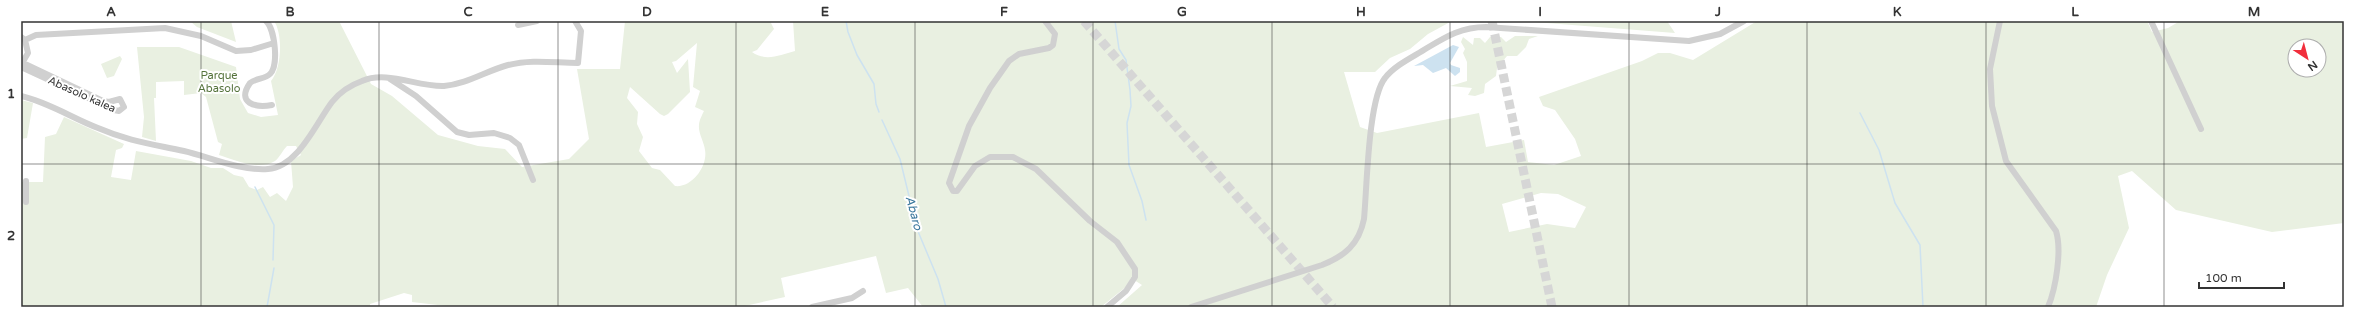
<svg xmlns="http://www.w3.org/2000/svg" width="2365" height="328" viewBox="0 0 2365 328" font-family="'Varela Round',sans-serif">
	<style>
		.green { fill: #e9f0e1; fill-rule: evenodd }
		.water { fill: #cde2f0 }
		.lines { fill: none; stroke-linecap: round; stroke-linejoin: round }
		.stream { stroke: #cde2f0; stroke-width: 1.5 }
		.highway-tunnel { stroke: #d6d6d6; stroke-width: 9; stroke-dasharray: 9 4.5; stroke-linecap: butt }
		.minor { stroke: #d0d0d0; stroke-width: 6 }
		.grid { fill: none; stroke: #333; stroke-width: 1; stroke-opacity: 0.55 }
		.labels { text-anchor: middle; stroke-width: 4; stroke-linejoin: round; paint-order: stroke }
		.park-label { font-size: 11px; fill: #55733c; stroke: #fff }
		.street-label { font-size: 11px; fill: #333; stroke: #fff }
		.water-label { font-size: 12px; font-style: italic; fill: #39769c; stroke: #fff }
		.neatline { fill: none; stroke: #333; stroke-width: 1.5 }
		.grid-label { font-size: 13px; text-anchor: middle; font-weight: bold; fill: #333 }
	</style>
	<rect width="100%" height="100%" fill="#fff"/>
	<!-- green -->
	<path class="green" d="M165,21H231L236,42L197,27L191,22Z
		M274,21H339L371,84L392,96L438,135L478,146L505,149L522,167L569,159L589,139L577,69H620L625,21H770L774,29L757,50L752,52C766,62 780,55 795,51L793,21H1452L1428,34L1410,49L1390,58L1375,72H1344L1360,127L1377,133L1479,113L1486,147L1524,140L1528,162L1554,165L1581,156L1575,139L1555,110L1543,106L1539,97L1642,61L1658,53H1670L1693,60L1757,21H2147L2152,32L2168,28L2180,21H2344V223L2272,232L2176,210L2132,171L2118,176L2129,228L2107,275L2096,307H1117L1142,285L1131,278L1127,286L1101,307H923L908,288L886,293L876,256L781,278L785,297L740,307H455L412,302V295L404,293L370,304V307H21V182H43L45,137L56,134L64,117L124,144L122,148L116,150L111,177L131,180L136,151L191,161L211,168H223L234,175L243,177L249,187L257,190L263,187L270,197L277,193L286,201L293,187L291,161L301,155L296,146H287C283,150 279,158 275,161C260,171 234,160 219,155L222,144L218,142L206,97L201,93L184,95V81L156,82V98H154L156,141L142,137L144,117L137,47H179L236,67L240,99L248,113L261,117L278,115L271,81C282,68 283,34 274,21ZM697,43L693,87L700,91L695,107L704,111C702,115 699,121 699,125C698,133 704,142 705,150C708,166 692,188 675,186L660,170L652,168L639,151L643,137L637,124L638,112L627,98L630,87L660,114L664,116L668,114L690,92L688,59L677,73L672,62L676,61ZM2295,46H2319V70H2295ZM1541,193L1558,194L1586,207L1575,228L1547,224L1509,232L1502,204Z
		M1520,21H1667L1675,33Z
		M1515,36H1538L1529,39L1526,47L1517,56H1507L1497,68L1496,76L1485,84L1484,93L1475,96L1468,95L1472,88L1450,86L1467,81V62L1463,53L1465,49L1461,42L1463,37L1473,45L1474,38H1480L1485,43L1490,37H1501L1506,42Z
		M120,56L122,59L114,76L107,78L101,64Z
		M21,100L33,103L27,138L21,139Z"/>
	<!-- water -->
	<path class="water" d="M1453,45L1459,47L1450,63L1451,65L1460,68V72L1455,76L1446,68L1433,73L1423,65L1414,66Z"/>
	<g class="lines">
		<!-- stream -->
		<path class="stream" d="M846,21L848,32L857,55L874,84L876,104L879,112
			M1115,21L1119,49L1126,60L1130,90L1131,106L1127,123L1129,165L1142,201L1146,220
			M1860,113L1879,150L1895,203L1920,245L1923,307
			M882,120L900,159L917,229L938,279L946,307
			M255,187L274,225L273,260
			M267,307L274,268"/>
		<!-- highway-tunnel -->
		<path class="highway-tunnel" d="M1084,21L1333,307
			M1492,21L1552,307"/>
		<!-- minor -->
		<path class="minor" d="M266,21C275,29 279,66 270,74C265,79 256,78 250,83C236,103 255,108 272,105
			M1045,21L1055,34L1053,45L1049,48L1019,54L1009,61L990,88L969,126L949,183L953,191H957L975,166L990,157H1013L1036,169L1090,221L1117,242L1135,269V277L1126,291L1107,307
			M2000,21L1990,69L1992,106L2006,161L2056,231C2062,250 2056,288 2048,307
			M2151,21L2201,129
			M518,25L537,21
			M21,37L25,40L28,53L21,65
			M25,40L36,35L165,28L201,36L236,51L251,50L274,43
			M21,67L114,110L119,111L124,107L120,99L109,102L103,101L23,63
			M390,79L416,96L457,132L469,135L494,133L510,138L519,145L533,180
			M21,96C48,102 72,118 98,128C128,141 152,144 184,151C210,157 240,171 268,169C298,167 316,123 332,102C339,93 351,85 362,81C387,70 417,87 444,86C467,84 486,71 508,65C532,59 555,63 578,63L581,31L575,21
			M26,181V202
			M812,307L852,298L863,291
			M1191,307L1322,265C1345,256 1359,244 1364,219C1367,188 1368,99 1385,78C1395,65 1413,57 1427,48C1447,36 1462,27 1486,27L1689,41L1720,34L1744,21"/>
	</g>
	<!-- grid -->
	<path class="grid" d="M201,21V307M379,21V307M558,21V307M736,21V307M915,21V307M1093,21V307M1272,21V307M1450,21V307M1629,21V307M1807,21V307M1986,21V307M2164,21V307M21,164H2344"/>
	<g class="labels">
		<!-- park labels -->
		<g class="park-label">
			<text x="219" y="79">Parque<tspan x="219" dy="13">Abasolo</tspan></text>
		</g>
		<!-- street labels -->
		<g class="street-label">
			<text transform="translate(82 94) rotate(24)" y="4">Abasolo kalea</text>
		</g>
		<!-- water labels -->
		<g class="water-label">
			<text transform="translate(914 213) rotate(75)" y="4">Abaro</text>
		</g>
	</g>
	<!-- border -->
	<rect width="2365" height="328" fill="none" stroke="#ffffff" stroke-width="44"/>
	<!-- north arrow -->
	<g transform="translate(2307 58) rotate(144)"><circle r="19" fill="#ffffff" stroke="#adadad"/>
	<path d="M0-3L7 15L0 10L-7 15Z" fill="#f12e3c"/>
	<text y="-6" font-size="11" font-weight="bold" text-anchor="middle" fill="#333333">N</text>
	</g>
	<!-- scale -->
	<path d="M2199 282v6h85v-6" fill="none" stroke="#333333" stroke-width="2"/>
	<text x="2205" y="282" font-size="12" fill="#333333" stroke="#ffffff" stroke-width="3" paint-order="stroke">100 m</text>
	<rect x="22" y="22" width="2321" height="284" class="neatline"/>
	<g class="grid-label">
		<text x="111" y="16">A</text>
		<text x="290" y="16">B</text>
		<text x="468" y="16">C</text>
		<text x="647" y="16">D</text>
		<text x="825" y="16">E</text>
		<text x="1004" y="16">F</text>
		<text x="1182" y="16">G</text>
		<text x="1361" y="16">H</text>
		<text x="1540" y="16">I</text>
		<text x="1718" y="16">J</text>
		<text x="1897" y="16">K</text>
		<text x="2075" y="16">L</text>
		<text x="2254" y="16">M</text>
		<text x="11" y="98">1</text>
		<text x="11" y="240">2</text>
	</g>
</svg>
